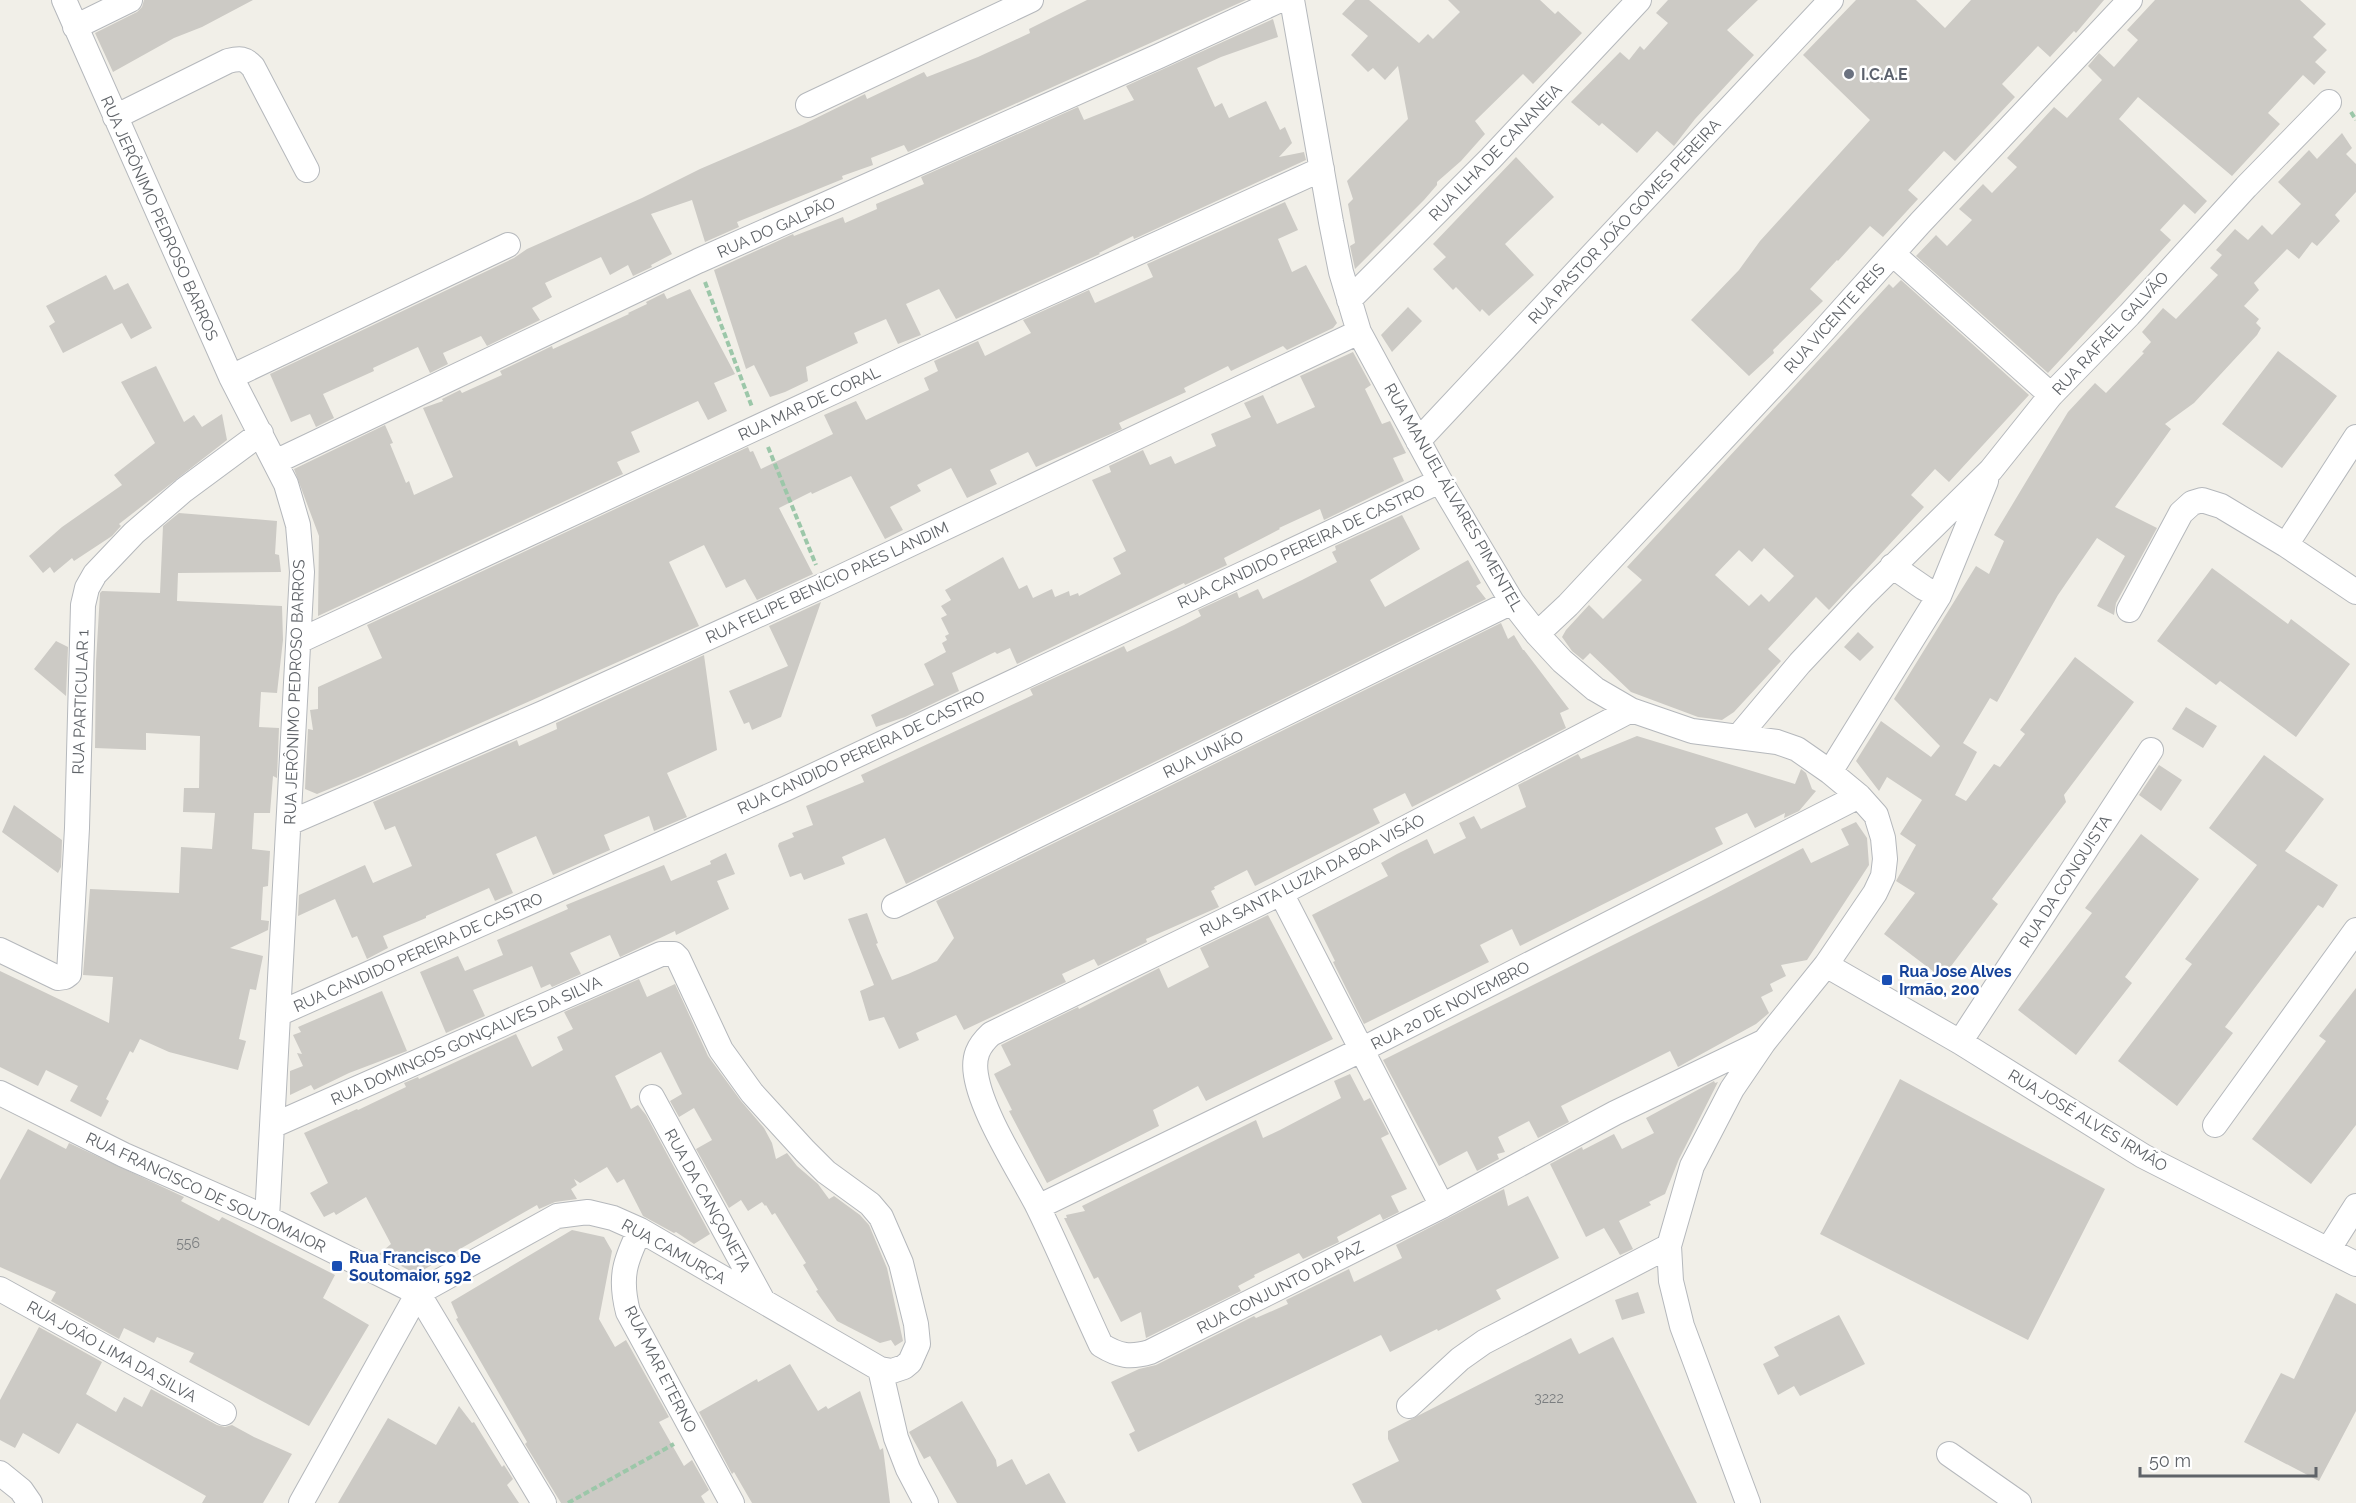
<svg xmlns="http://www.w3.org/2000/svg" width="2356" height="1503" viewBox="0 0 2356 1503" font-family="Raleway,sans-serif">
	<style>
		.building { fill: #cccac5; fill-rule: evenodd }
		.lines { fill: none; stroke-linecap: round; stroke-linejoin: round }
		.minor-casing { stroke: #b5b8bc; stroke-width: 26 }
		.path { stroke: #9cc7a9; stroke-width: 4; stroke-dasharray: 6 3; stroke-linecap: butt }
		.minor { stroke: #fff; stroke-width: 24 }
		.worship-dot { fill: #6b7280; stroke: #fff; stroke-width: 2 }
		.transit-dot { fill: #1a4fb4; stroke: #fff; stroke-width: 2 }
		.labels { text-anchor: middle; stroke-width: 5; stroke-linejoin: round; paint-order: stroke }
		.number-label { font-size: 14px; fill: #7a7d7f }
		.worship-label { font-size: 16px; font-weight: bold; fill: #5b616d; stroke: #fff; text-anchor: start }
		.street-label { font-size: 16px; fill: #5f6368; stroke: #fff }
		.transit-label { font-size: 16px; font-weight: bold; fill: #164399; stroke: #fff; text-anchor: start }
	</style>
	<rect width="100%" height="100%" fill="#f1efe8"/>
	<!-- building -->
	<path class="building" d="M144,0H253L202,27L174,38L113,72L95,33L137,12L142,7Z
		M1087,0H1246L908,152L904,145L871,158L873,165L842,176L843,179L737,222L739,227L705,242L692,200L651,214L672,254L651,265L652,267L633,276L628,265L610,275L601,257L545,283L552,297L532,308L540,320L487,346L481,336L443,353L448,364L430,373L418,347L373,368L374,371L323,394L334,418L316,427L310,414L291,422L270,374L514,258L527,249L642,198L700,169L802,125L865,94L867,99L924,72L927,77L978,57L1030,33L1029,29Z
		M1355,0H1369L1419,43L1428,34L1433,39L1460,12L1448,0H1540L1555,14L1558,11L1582,33L1533,84L1523,74L1475,121L1485,134L1461,161L1437,182V185L1424,200L1355,269L1350,246L1355,243L1348,204L1353,199L1347,181L1408,119L1398,66L1385,80L1373,68L1368,72L1351,55L1368,36L1342,14Z
		M1668,0H1758L1727,30L1754,55L1695,119L1674,146L1657,131L1637,153L1602,123L1599,126L1571,102L1620,52L1629,60L1640,46L1644,50L1668,23L1656,13Z
		M1856,0H1916L1945,28L1971,0H2104L2076,33L2074,31L2050,57L2038,46L2002,84L2015,97L1955,161L1944,151L1908,190L1918,199L1883,237L1870,226L1838,261L1837,260L1810,289L1823,301L1773,350L1774,353L1749,376L1691,320L1739,270L1760,241L1870,120L1803,55Z
		M2155,0H2300L2326,24L2313,37L2327,50L2315,62L2326,72L2314,85L2303,75L2268,113L2280,124L2232,176L2138,97L2119,119L2207,201L2195,214L2184,204L2160,230L2171,240L2048,373L1916,256L1936,235L1947,246L1972,220L1959,209L1983,184L1992,193L2017,167L2007,158L2054,107L2067,118L2102,80L2088,66L2099,53L2114,67L2138,40L2127,30Z
		M1273,19L1278,37L1221,57L1197,68L1215,107L1222,103L1229,118L1266,101L1280,130L1285,127L1292,143L1279,157L1304,152L1306,160L1134,239L1133,236L1099,253L1100,254L956,319L939,289L906,304L921,335L898,344L886,319L854,333L858,343L806,367L808,381L785,392L770,397L754,365L746,369L714,270L793,234L794,236L843,217L845,223L877,209L876,204L924,184L921,177L1078,107L1084,120L1134,100L1126,86Z
		M2342,133L2352,148L2346,154L2356,164V192L2335,215L2340,221L2317,246L2312,242L2299,259L2287,249L2254,283L2259,290L2244,306L2259,319L2256,323L2261,328L2257,335L2194,403L2165,424L2171,429L2115,507L2157,528L2116,603L2114,615L2097,606L2125,556L2097,538L2058,595L1997,702L1990,698L1963,743L1977,752L1955,795L1966,801L1994,764L2000,767L2025,734L2020,730L2075,657L2134,702L2064,795L2066,802L1992,899L1998,904L1942,978L1884,934L1915,893L1896,881L1916,845L1900,834L1922,800L1887,777L1879,791L1856,761L1881,721L1931,757L1940,746L1894,699L1976,566L1989,574L2004,541L1994,535L2068,412L2095,383L2106,393L2144,353L2142,352L2151,342L2142,332L2163,308L2176,319L2218,275L2210,268L2222,255L2216,250L2235,229L2248,240L2262,225L2272,235L2301,204L2278,182L2309,150L2317,159Z
		M1516,157L1554,197L1505,244L1534,275L1489,316L1482,309L1480,312L1456,287L1453,290L1433,269L1446,257L1433,244Z
		M1285,202L1298,230L1278,239L1292,272L1306,265L1337,323L1333,328L1287,350L1283,346L1231,371L1228,366L1184,388L1186,392L1119,423L1122,429L1036,467L1028,452L990,470L997,484L967,498L951,468L917,485L921,491L890,507L903,530L885,539L851,476L812,494L811,492L779,508L813,574L757,600L745,579L726,588L704,545L669,562L699,626L361,776L317,794L305,789L308,729L313,730L310,710L318,709V687L382,658L367,625L748,447L750,452L753,451L761,469L833,434L824,415L856,401L866,420L929,390L924,378L938,371L934,361L978,341L985,356L1031,333L1023,320L1089,290L1095,303L1153,277L1147,264Z
		M106,275L114,290L128,283L152,328L131,339L122,323L63,353L49,326L55,322L46,306Z
		M1901,280L2029,395L1949,482L1935,469L1911,495L1924,507L1829,610L1816,597L1768,649L1781,661L1734,712L1722,720L1698,717L1631,692L1590,653L1583,660L1572,651L1562,637L1566,630L1589,605L1603,619L1642,580L1627,567L1889,284L1893,288ZM1764,548L1794,576L1769,602L1761,594L1749,606L1715,575L1739,550L1752,562Z
		M690,289L735,374L714,383L727,411L708,420L698,401L631,432L640,452L617,462L623,474L318,616L319,536L294,469L385,425L393,443L390,444L406,483L409,481L414,495L453,477L423,408L443,401L442,399L460,390L462,393L502,375L500,371L552,346L553,349L629,314L628,313L647,304L646,302L664,293L667,299Z
		M1408,307L1422,321L1392,352L1381,335Z
		M2278,351L2337,396L2282,468L2222,424Z
		M1353,352L1371,385L1365,389L1382,424L1390,421L1406,453L1393,458L1404,481L1324,520L1320,509L1279,528L1280,529L1224,558L1227,565L1185,585L1184,583L1017,664L1010,648L997,654L995,652L952,673L959,691L905,717L876,727L871,715L934,685L924,664L946,652L942,643L947,640L945,636L949,634L941,618L947,615L941,606L951,600L945,590L1003,557L1019,589L1027,585L1033,598L1052,589L1055,597L1069,591L1070,596L1078,593L1079,596L1121,574L1113,558L1126,551L1092,480L1111,472L1109,466L1143,450L1150,465L1171,456L1175,464L1216,446L1211,434L1251,417L1244,403L1263,395L1277,424L1315,407L1300,376Z
		M156,366L184,422L194,415L202,427L222,414L227,440L119,524L121,526L112,536L74,561L72,558L54,573L50,567L43,573L29,556L62,527L122,485L114,475L155,443L121,382Z
		M179,513L277,521L275,554L279,555L281,572L178,573L177,601L282,606L283,640L277,693L261,692L259,727L279,728L277,778L273,776L270,813H254L252,849L270,851L268,886L263,887L261,920L269,921L268,930L230,948L263,956L256,990L250,989L239,1039L246,1041L238,1070L169,1052L140,1039L133,1053L130,1051L106,1099L109,1101L101,1117L70,1101L78,1086L46,1070L38,1086L0,1067V971L109,1023L113,977L83,975L90,889L179,893L181,847L212,849L215,813L183,812L184,788H199L200,736L146,733V750L95,748L96,662L100,593L102,591L160,593L163,526Z
		M1402,515L1420,549L1370,580L1385,607L1468,560L1481,583L1476,586L1486,599L906,884L885,838L842,857L845,864L804,880L801,873L790,877L778,846L779,843L794,837L792,833L813,825L806,806L864,782L861,775L1033,695L1030,689L1124,646L1127,652L1184,625L1201,616L1198,610L1237,592L1239,598L1258,589L1263,599L1302,580L1337,562L1332,552L1336,550L1335,546Z
		M2212,568L2288,624L2291,619L2350,664L2296,737L2220,681L2216,685L2157,641Z
		M821,602L781,717L752,730L749,722L744,724L729,691L788,666L769,626Z
		M1501,623L1508,639L1514,635L1523,650H1524L1569,709L1560,713L1566,728L1412,807L1405,793L1373,809L1380,823L1255,886L1247,870L1214,887L1215,889L1211,891L1219,907L1146,939L1147,942L1098,966L1094,959L1062,974L1066,982L964,1030L956,1015L916,1033L919,1040L899,1049L884,1017L869,1021L860,991L874,985L848,919L867,913L878,943L876,944L892,980L908,974L937,961L954,938L936,901Z
		M1858,632L1874,647L1860,661L1844,647Z
		M56,641L68,647L66,696L34,669Z
		M704,655L717,750L667,773L687,817L654,831L649,816L604,835L610,850L553,875L536,836L496,854L513,893L495,901L489,888L426,916V918L383,936L388,948L367,959L357,936L352,938L335,899L298,916L299,895L365,865L373,883L412,866L395,826L385,830L373,802L517,740L519,746L557,729L556,723Z
		M2186,707L2217,726L2203,748L2172,729Z
		M1637,736L1795,784L1801,769L1806,773L1812,789L1816,791L1799,811L1784,818L1785,813L1755,828L1747,813L1715,828L1723,844L1520,946L1512,929L1480,945L1489,962L1364,1024L1333,962L1335,961L1312,915L1388,876L1381,863L1397,854L1427,839L1434,854L1466,838L1459,823L1474,816L1481,829L1526,807L1518,785L1578,754L1581,759Z
		M2264,755L2324,799L2285,851L2338,885L2323,908L2318,905L2225,1027L2233,1033L2177,1106L2118,1061L2192,964L2185,959L2257,865L2209,828Z
		M2159,765L2182,780L2161,811L2139,795Z
		M14,805L62,840L61,867L58,873L2,832Z
		M1856,822L1867,838L1869,865L1807,960L1781,965L1786,976L1770,984L1773,991L1761,997L1769,1013L1756,1024L1678,1067L1670,1051L1561,1106L1569,1122L1538,1138L1529,1121L1498,1137L1505,1152L1497,1154L1499,1159L1477,1171L1467,1151L1439,1166L1383,1060L1711,896L1803,848L1811,863L1849,845L1841,829Z
		M2141,834L2199,879L2125,977L2132,983L2076,1055L2018,1010L2092,913L2085,908Z
		M726,853L735,874L717,881L729,909L676,935L675,931L620,957L610,935L570,953L581,974L552,987L550,984L541,988L532,966L473,990L485,1016L446,1033L420,972L458,956L465,971L503,955L497,940L568,909L566,905L664,865L671,881L711,864L710,861Z
		M1268,915L1333,1039L1206,1101L1198,1086L1153,1110L1159,1126L1047,1183L1009,1111L1012,1110L994,1074L1011,1065L1001,1045L1078,1007L1079,1009L1159,968L1168,988L1209,967L1200,948Z
		M639,979L647,997L675,984L708,1056L741,1101L764,1128L772,1143L776,1159L787,1153L797,1166L818,1184L829,1199L834,1196L860,1215L869,1225L887,1268L903,1341L895,1346L891,1340L880,1343L837,1321L816,1291L818,1290L803,1265L806,1263L775,1213L772,1215L766,1205L765,1206L762,1202L748,1211L741,1200L729,1208L696,1149L712,1140L694,1108L679,1117L670,1101L682,1094L661,1052L615,1076L631,1109L638,1105L646,1115L710,1234L694,1244L676,1232L674,1233L643,1216L624,1179L617,1183L607,1167L580,1183L574,1179L577,1185L571,1189L577,1199L555,1202L539,1209L537,1205L416,1274L379,1254L391,1244L366,1197L336,1215L334,1212L324,1217L310,1193L328,1183L304,1133L357,1109L358,1110L406,1087L404,1083L418,1077L419,1079L516,1034L532,1067L563,1050L557,1037L573,1029L564,1012Z
		M2356,988V1125L2311,1184L2252,1139L2326,1041L2319,1036Z
		M382,991L407,1051L349,1073L314,1090L311,1085L290,1095V1071L303,1066L297,1053L302,1054L293,1035L301,1032L298,1027Z
		M1350,1074L1364,1101L1370,1098L1389,1134L1381,1138L1407,1189L1391,1196L1399,1212L1383,1220L1380,1214L1337,1237L1339,1242L1303,1259L1299,1253L1254,1275L1255,1277L1238,1286L1241,1291L1146,1338L1141,1312L1121,1322L1098,1277L1094,1279L1064,1218H1067L1066,1215L1085,1211L1082,1206L1256,1120L1263,1138L1280,1130L1341,1098L1334,1081Z
		M1900,1079L2105,1189L2028,1340L1820,1234Z
		M1714,1081L1715,1083L1718,1082L1679,1159L1665,1194L1649,1202L1651,1205L1619,1221L1633,1249L1620,1255L1604,1228L1586,1237L1550,1164L1582,1147L1583,1150L1614,1134L1622,1149L1654,1133L1646,1118Z
		M28,1129L66,1149L69,1143L184,1197L181,1201L219,1221L222,1217L335,1275L323,1298L369,1325L309,1426L189,1362L194,1353L157,1337L154,1343L124,1328L119,1339L51,1301L56,1292L0,1267V1180Z
		M1504,1189L1508,1206L1528,1196L1559,1258L1496,1290L1501,1299L1438,1331L1437,1329L1390,1352L1381,1335L1138,1452L1129,1434L1135,1431L1111,1382L1139,1369L1156,1365L1254,1316L1256,1318L1288,1304L1286,1300L1349,1269L1354,1282L1402,1258L1396,1245Z
		M572,1230L604,1237L612,1251L599,1319L615,1347L626,1340L669,1417L659,1422L684,1466L692,1460L709,1490L701,1496L705,1503H561L525,1444L527,1442L456,1319L458,1318L451,1302Z
		M1638,1292L1645,1313L1622,1320L1615,1300Z
		M2336,1293L2356,1304V1411L2319,1481L2244,1442L2281,1373L2294,1379Z
		M1839,1315L1865,1364L1800,1396L1794,1386L1778,1395L1763,1364L1779,1356L1774,1347Z
		M39,1327L102,1362L86,1394L116,1412L124,1397L142,1407L151,1389L217,1425L225,1427L232,1425L254,1437L292,1454L263,1503H202L206,1496L77,1423L59,1454L23,1433L15,1448L0,1440V1400Z
		M1613,1337L1697,1503H1362L1352,1484L1399,1461L1388,1439V1431L1571,1338L1579,1354Z
		M790,1364L818,1411L826,1406L828,1409L860,1391L880,1450L883,1448L890,1503H752L734,1472L732,1474L699,1412L757,1379L758,1382Z
		M962,1401L996,1460L997,1467L1012,1459L1026,1485L1049,1473L1066,1503H957L930,1456L924,1459L909,1432Z
		M459,1406L472,1423L474,1422L502,1467L504,1465L513,1479L507,1485L519,1503H338L388,1418L436,1445Z"/>
	<g class="lines">
		<defs>
			<path id="minor" d="M64,0L231,377L286,484L298,525L302,572L267,1218
				M1292,0L1331,222L1341,272L1359,332L1440,481L1512,602L1537,634L1562,661L1595,689L1631,710L1692,731L1777,742L1797,749L1830,772L1859,796L1876,815L1883,838L1885,859L1883,876L1875,893L1826,965L1764,1042L1732,1089L1692,1166L1669,1246L1671,1281L1682,1326L1748,1503
				M75,27L130,0
				M808,105L1031,0
				M115,117L228,61C240,58 245,58 253,67L307,170
				M1893,254L2051,395
				M1349,300L1491,158L1639,0
				M231,377L508,245
				M1418,441L1831,0
				M275,462L698,261L1159,56L1280,0
				M2286,545L2356,437
				M1892,566L1924,588L1939,596
				M2129,610L2181,513L2192,503L2202,500L2221,506L2286,545L2356,592
				M1537,634L1568,605L1808,348L1920,223L2130,0
				M299,641L906,358L1322,169
				M1631,710L1281,893L991,1034C978,1046 973,1057 976,1075C982,1113 1017,1167 1036,1203C1059,1249 1079,1298 1101,1345C1119,1356 1130,1358 1150,1352L1442,1206L1615,1113L1763,1042
				M1738,737L1800,663L1862,597L1991,470L2051,395L2129,315L2246,187L2329,102
				M1830,772L1939,596L1986,481
				M289,823L543,713L824,585L1359,332
				M1281,893L1442,1206
				M894,906L1512,602
				M0,950L58,978L65,977L69,974L77,828L83,605L87,588L95,574L134,533L184,490L261,433
				M1826,965L1960,1042L2143,1156L2356,1264
				M278,1014L785,789L1440,481
				M1960,1042L2151,750
				M0,1093L124,1155L267,1218L418,1293L544,1503
				M652,1097L763,1301
				M2215,1125L2356,930
				M272,1126L661,954H674L678,958L721,1050L752,1093L805,1151L826,1172L870,1204L881,1217L901,1263L916,1324L918,1344L910,1362L904,1367L892,1371L880,1369L640,1230L613,1218L588,1212L557,1216L418,1293L301,1503
				M1038,1207L1361,1050L1859,796
				M640,1230C625,1261 619,1277 628,1312L732,1503
				M2328,1250L2356,1206
				M0,1289L224,1413
				M880,1369L896,1438L908,1469L926,1503
				M1409,1406L1460,1359L1484,1342L1669,1246
				M1949,1454L2019,1503
				M0,1473L21,1490L30,1503"/>
		</defs>
		<!-- minor casing -->
		<use href="#minor" class="minor-casing"/>
		<!-- path -->
		<path class="path" d="M2351,112L2356,120
			M705,282L752,407
			M768,447L816,565
			M568,1503L674,1444"/>
		<!-- minor -->
		<use href="#minor" class="minor"/>
	</g>
	<!-- markers -->
	<circle class="worship-dot" cx="1849" cy="74" r="6"/>
	<g class="transit-dot">
		<rect x="1881" y="974" width="12" height="12" rx="3"/>
		<rect x="331" y="1260" width="12" height="12" rx="3"/>
	</g>
	<g class="labels">
		<!-- number labels -->
		<g class="number-label">
			<text x="188" y="1248">556</text>
			<text x="1549" y="1403">3222</text>
		</g>
		<!-- worship labels -->
		<g class="worship-label">
			<text x="1861" y="80">I.C.A.E</text>
		</g>
		<!-- street labels -->
		<g class="street-label">
			<text transform="translate(1495 152) rotate(-46)" y="6">RUA ILHA DE CANANEIA</text>
			<text transform="translate(160 218) rotate(66)" y="6">RUA JERÔNIMO PEDROSO BARROS</text>
			<text transform="translate(1624 221) rotate(-47)" y="6">RUA PASTOR JOÃO GOMES PEREIRA</text>
			<text transform="translate(776 227) rotate(-24)" y="6">RUA DO GALPÃO</text>
			<text transform="translate(1834 318) rotate(-48)" y="6">RUA VICENTE REIS</text>
			<text transform="translate(2110 333) rotate(-47)" y="6">RUA RAFAEL GALVÃO</text>
			<text transform="translate(809 403) rotate(-25)" y="6">RUA MAR DE CORAL</text>
			<text transform="translate(1454 497) rotate(60)" y="6">RUA MANUEL ÁLVARES PIMENTEL</text>
			<text transform="translate(1301 546) rotate(-25)" y="6">RUA CANDIDO PEREIRA DE CASTRO</text>
			<text transform="translate(827 582) rotate(-25)" y="6">RUA FELIPE BENÍCIO PAES LANDIM</text>
			<text transform="translate(294 692) rotate(-88)" y="6">RUA JERÔNIMO PEDROSO BARROS</text>
			<text transform="translate(80 702) rotate(-88)" y="6">RUA PARTICULAR 1</text>
			<text transform="translate(861 752) rotate(-25)" y="6">RUA CANDIDO PEREIRA DE CASTRO</text>
			<text transform="translate(1203 754) rotate(-26)" y="6">RUA UNIÃO</text>
			<text transform="translate(1312 875) rotate(-27)" y="6">RUA SANTA LUZIA DA BOA VISÃO</text>
			<text transform="translate(2065 881) rotate(-57)" y="6">RUA DA CONQUISTA</text>
			<text transform="translate(418 952) rotate(-24)" y="6">RUA CANDIDO PEREIRA DE CASTRO</text>
			<text transform="translate(1450 1005) rotate(-27)" y="6">RUA 20 DE NOVEMBRO</text>
			<text transform="translate(466 1040) rotate(-24)" y="6">RUA DOMINGOS GONÇALVES DA SILVA</text>
			<text transform="translate(2088 1120) rotate(31)" y="6">RUA JOSÉ ALVES IRMÃO</text>
			<text transform="translate(206 1192) rotate(25)" y="6">RUA FRANCISCO DE SOUTOMAIOR</text>
			<text transform="translate(708 1200) rotate(61)" y="6">RUA DA CANÇONETA</text>
			<text transform="translate(674 1251) rotate(29)" y="6">RUA CAMURÇA</text>
			<text transform="translate(1280 1287) rotate(-27)" y="6">RUA CONJUNTO DA PAZ</text>
			<text transform="translate(112 1351) rotate(29)" y="6">RUA JOÃO LIMA DA SILVA</text>
			<text transform="translate(661 1369) rotate(63)" y="6">RUA MAR ETERNO</text>
		</g>
		<!-- transit labels -->
		<g class="transit-label">
			<text x="1899" y="977">Rua Jose Alves<tspan x="1899" dy="18">Irmão, 200</tspan></text>
			<text x="349" y="1263">Rua Francisco De<tspan x="349" dy="18">Soutomaior, 592</tspan></text>
		</g>
	</g>
	<!-- scale -->
	<path d="M2140 1467v9h176v-9" fill="none" stroke="#5f6368" stroke-width="3"/>
	<text x="2149" y="1467" font-size="18" fill="#5f6368" stroke="#ffffff" stroke-width="4.5" paint-order="stroke">50 m</text>
</svg>
